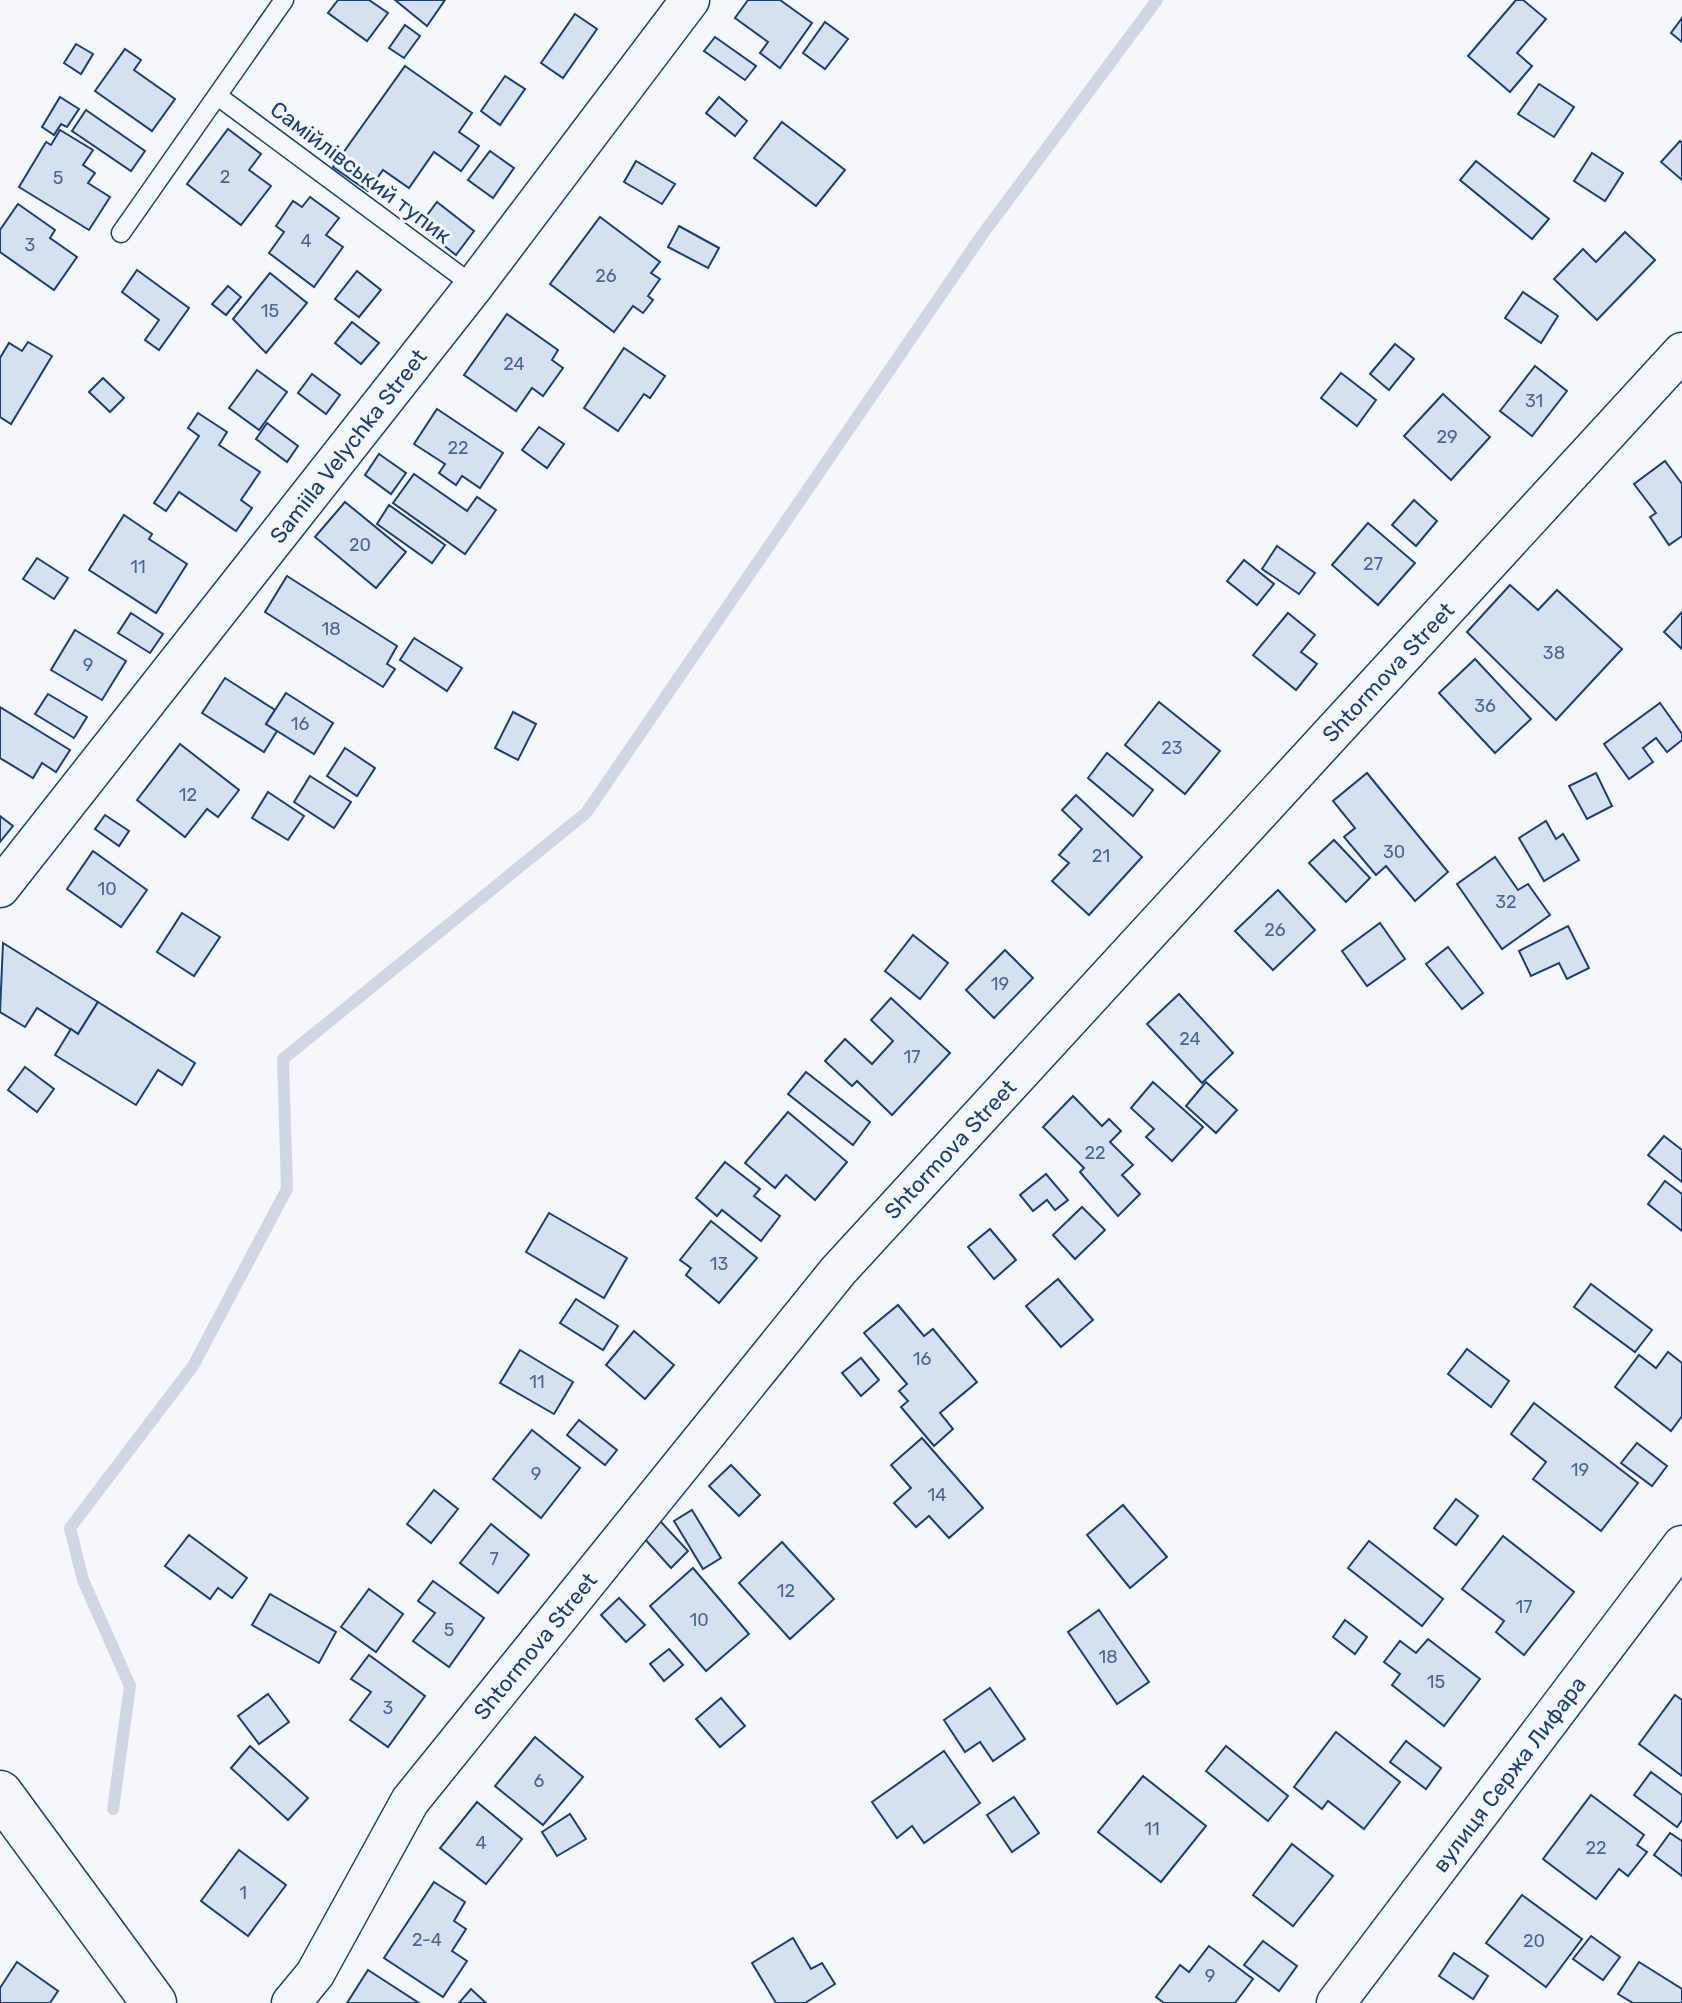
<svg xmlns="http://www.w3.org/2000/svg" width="1682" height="2003" font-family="Rubik,sans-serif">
  <rect width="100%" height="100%" fill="#f4f7fb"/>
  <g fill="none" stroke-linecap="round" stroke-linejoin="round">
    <!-- stream -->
    <path stroke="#cfd7e4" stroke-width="12" d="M113,1809L130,1686L83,1580L70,1528L193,1366L287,1189L283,1059L586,813L982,235L1157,0"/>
  </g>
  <!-- building -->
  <g fill="#d5e0f0" stroke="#1d3f73" stroke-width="2">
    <path d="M338,0H369L388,13L367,41L328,13Z"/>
    <path d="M395,0H445L427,26Z"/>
    <path d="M748,0H780L812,23L780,68L760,53L768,42L735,18Z"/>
    <path d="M1516,0H1523L1546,19L1517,53L1532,66L1510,92L1468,56Z"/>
    <path d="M575,14L597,29L563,78L541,63Z"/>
    <path d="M1682,18V42L1671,33Z"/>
    <path d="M825,22L848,39L825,69L803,53Z"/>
    <path d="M405,25L420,36L404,58L389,48Z"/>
    <path d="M715,37L756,66L745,80L704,51Z"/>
    <path d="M76,44L93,54L81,74L64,63Z"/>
    <path d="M125,49L141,60L134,70L175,99L152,131L95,91Z"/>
    <path d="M405,66L472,113L459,132L479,146L461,171L434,152L409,188L383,170L368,191L333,167Z"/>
    <path d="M505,76L525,89L500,125L481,111Z"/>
    <path d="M1539,84L1574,107L1554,137L1518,114Z"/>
    <path d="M60,97L79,109L67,127L61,124L54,135L42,127Z"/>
    <path d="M719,97L747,121L735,136L706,113Z"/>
    <path d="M86,110L145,151L131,171L72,131Z"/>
    <path d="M782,122L845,170L816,206L754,158Z"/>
    <path d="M228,129L261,154L249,170L271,186L241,225L187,184Z"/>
    <path d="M60,130L93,150L83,165L95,173L88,183L110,197L89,230L19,187L46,142L51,145Z"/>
    <path d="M1680,141L1682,143V180L1661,162Z"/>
    <path d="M490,151L514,168L493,198L468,180Z"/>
    <path d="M1592,153L1623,173L1605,201L1574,181Z"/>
    <path d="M636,161L675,184L662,204L624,182Z"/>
    <path d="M1476,161L1549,219L1532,239L1460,180Z"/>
    <path d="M310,197L339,218L326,235L343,247L314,287L269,253L284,232L276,226L293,201L302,207Z"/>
    <path d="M437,202L474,231L456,255L419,226Z"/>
    <path d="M18,204L55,230L50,238L77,257L54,290L0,252V230Z"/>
    <path d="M600,217L660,262L651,273L660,279L648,296L653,300L643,313L633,306L614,332L550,284Z"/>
    <path d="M679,226L719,248L708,268L668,247Z"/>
    <path d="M1625,232L1655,260L1597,320L1554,279L1583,249L1596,262Z"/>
    <path d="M137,270L189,308L159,350L145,340L159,320L122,292Z"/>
    <path d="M357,271L381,290L359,317L335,299Z"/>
    <path d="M270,273L307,303L266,353L233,319Z"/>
    <path d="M228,286L241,297L226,315L212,304Z"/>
    <path d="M1523,292L1558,316L1541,343L1505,318Z"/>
    <path d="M507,314L558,350L552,360L563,368L543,396L532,388L516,411L464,375Z"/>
    <path d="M352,322L379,343L361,364L335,343Z"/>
    <path d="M28,342L52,356L11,424L0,417V358L9,343L22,351Z"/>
    <path d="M1395,344L1414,359L1389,390L1370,374Z"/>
    <path d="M624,348L665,376L650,398L644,394L618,431L584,408Z"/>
    <path d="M1535,366L1567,391L1532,436L1500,411Z"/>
    <path d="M257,370L287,392L259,430L229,408Z"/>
    <path d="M1341,373L1376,400L1357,426L1321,398Z"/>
    <path d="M312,374L340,395L326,414L298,393Z"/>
    <path d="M103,378L124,398L110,412L89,392Z"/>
    <path d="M1443,394L1490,437L1451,480L1404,436Z"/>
    <path d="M437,409L503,453L480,488L462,476L456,485L439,473L445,464L414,444Z"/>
    <path d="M198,413L227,432L219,445L260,472L241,500L252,508L236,531L179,492L166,511L154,503L199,436L188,428Z"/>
    <path d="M267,423L298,446L287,462L256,439Z"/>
    <path d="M539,427L564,444L547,468L522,450Z"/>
    <path d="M379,454L406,473L391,494L365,475Z"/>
    <path d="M1665,461L1682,484V536L1669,545L1650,517L1656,513L1634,484Z"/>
    <path d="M414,474L467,511L477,497L496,510L465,554L393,503Z"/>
    <path d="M1414,500L1437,521L1416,546L1392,525Z"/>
    <path d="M345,502L406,552L376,588L315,537Z"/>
    <path d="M389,505L445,545L432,563L377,524Z"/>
    <path d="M124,515L152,534L149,539L187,564L156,613L89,570Z"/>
    <path d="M1368,523L1415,563L1378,605L1332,565Z"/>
    <path d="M1277,546L1315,573L1299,594L1262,569Z"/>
    <path d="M37,558L68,578L54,599L23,579Z"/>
    <path d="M1244,560L1274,584L1257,605L1227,581Z"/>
    <path d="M287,576L397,646L387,664L395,669L383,687L265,612Z"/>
    <path d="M1510,585L1538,610L1557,590L1622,649L1556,720L1467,632Z"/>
    <path d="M1682,612V649L1664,632Z"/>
    <path d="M131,613L163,634L150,653L118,633Z"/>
    <path d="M1288,613L1315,635L1301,652L1317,664L1296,690L1253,655Z"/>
    <path d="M75,630L126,661L102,700L51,670Z"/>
    <path d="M414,638L462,668L447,691L400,660Z"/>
    <path d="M1475,659L1531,719L1495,753L1439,693Z"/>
    <path d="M225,678L275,710L266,724L277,731L264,752L202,713Z"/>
    <path d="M286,693L333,723L314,754L266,724Z"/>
    <path d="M48,694L87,717L74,738L35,714Z"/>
    <path d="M1159,702L1220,751L1185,794L1125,745Z"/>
    <path d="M1660,703L1682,734V740L1667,752L1656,738L1643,748L1653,762L1629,779L1604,744Z"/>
    <path d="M0,707L70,750L56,772L42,763L33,778L0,758Z"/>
    <path d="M513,712L536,724L518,760L495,748Z"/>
    <path d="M180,744L239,790L218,817L207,809L185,837L137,800Z"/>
    <path d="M345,748L375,768L357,796L327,776Z"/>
    <path d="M1107,753L1153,790L1133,816L1088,778Z"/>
    <path d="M1367,773L1448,872L1415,901L1386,866L1376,875L1344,837L1355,828L1333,801Z"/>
    <path d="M1596,773L1612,806L1587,819L1569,786Z"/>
    <path d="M310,776L351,802L334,828L294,802Z"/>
    <path d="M268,792L304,816L288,840L252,818Z"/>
    <path d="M1076,795L1142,857L1089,915L1052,881L1069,863L1059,855L1082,829L1062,810Z"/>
    <path d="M105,815L129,831L119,846L95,829Z"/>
    <path d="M0,816L13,826L0,842Z"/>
    <path d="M1546,821L1556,839L1563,834L1579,860L1544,881L1519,838Z"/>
    <path d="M1334,840L1370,878L1346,902L1309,863Z"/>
    <path d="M93,851L147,890L121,927L67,889Z"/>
    <path d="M1495,857L1518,890L1528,884L1550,915L1502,949L1457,884Z"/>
    <path d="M1278,890L1315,930L1273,970L1235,931Z"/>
    <path d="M182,913L220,937L194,976L157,952Z"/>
    <path d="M1380,923L1405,959L1367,986L1342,951Z"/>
    <path d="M1568,926L1589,968L1567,979L1559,963L1531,976L1519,951Z"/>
    <path d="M913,935L948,963L920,999L885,971Z"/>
    <path d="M3,943L98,1002L78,1034L37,1008L25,1027L0,1012Z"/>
    <path d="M1448,947L1483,993L1462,1009L1426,964Z"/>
    <path d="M1005,950L1033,978L994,1018L966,990Z"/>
    <path d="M1179,994L1233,1053L1202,1083L1147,1024Z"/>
    <path d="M891,998L950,1053L892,1115L857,1081L852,1086L825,1061L845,1039L872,1064L893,1041L871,1020Z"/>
    <path d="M98,1002L195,1063L182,1085L158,1070L136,1105L55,1055L71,1029L78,1034Z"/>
    <path d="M25,1067L54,1089L37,1112L8,1090Z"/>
    <path d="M806,1072L870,1122L853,1145L788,1094Z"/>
    <path d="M1153,1082L1203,1127L1172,1161L1146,1137L1154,1129L1131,1108Z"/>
    <path d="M1206,1082L1237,1110L1216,1133L1186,1106Z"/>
    <path d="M1073,1096L1102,1126L1109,1119L1121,1131L1110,1142L1133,1165L1122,1175L1140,1194L1118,1216L1080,1172L1084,1168L1043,1127Z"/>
    <path d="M788,1112L847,1162L815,1200L786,1175L775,1188L745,1163Z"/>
    <path d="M1664,1136L1682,1150V1182L1648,1155Z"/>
    <path d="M725,1162L760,1189L754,1196L780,1216L761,1241L722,1210L717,1216L696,1198Z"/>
    <path d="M1046,1174L1068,1200L1055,1210L1047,1200L1033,1211L1020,1195Z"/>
    <path d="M1665,1181L1682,1194V1231L1648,1204Z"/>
    <path d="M1082,1207L1105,1230L1075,1259L1053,1235Z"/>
    <path d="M549,1213L627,1258L604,1298L526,1252Z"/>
    <path d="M711,1221L757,1258L719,1303L686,1275L691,1268L680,1260Z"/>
    <path d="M990,1229L1016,1260L994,1279L968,1247Z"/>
    <path d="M1058,1279L1093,1320L1061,1347L1026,1306Z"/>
    <path d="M1591,1284L1652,1330L1635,1352L1574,1307Z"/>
    <path d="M576,1299L618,1326L603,1350L560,1323Z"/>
    <path d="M898,1305L924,1336L933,1329L977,1382L940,1413L953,1429L934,1446L901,1407L908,1401L899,1391L907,1384L864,1333Z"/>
    <path d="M634,1331L674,1365L645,1399L606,1365Z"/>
    <path d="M1467,1349L1509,1381L1491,1407L1448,1374Z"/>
    <path d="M520,1350L573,1382L554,1414L500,1383Z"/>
    <path d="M1668,1352L1682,1363V1416L1671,1431L1615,1387L1639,1355L1656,1368Z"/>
    <path d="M861,1358L879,1380L861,1396L842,1373Z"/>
    <path d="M1534,1403L1638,1483L1601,1531L1533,1479L1546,1462L1511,1434Z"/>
    <path d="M579,1420L617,1450L605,1465L567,1435Z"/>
    <path d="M532,1430L580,1468L541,1518L493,1479Z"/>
    <path d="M922,1438L983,1508L949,1538L929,1516L916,1527L894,1503L911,1488L891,1465Z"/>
    <path d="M1637,1443L1667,1466L1652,1486L1621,1463Z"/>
    <path d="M731,1465L760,1495L739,1516L709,1486Z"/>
    <path d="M434,1490L458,1509L431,1543L407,1524Z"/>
    <path d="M1456,1499L1478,1516L1456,1545L1434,1528Z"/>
    <path d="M1123,1505L1167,1557L1130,1588L1087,1535Z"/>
    <path d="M692,1510L721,1558L703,1569L674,1521Z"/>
    <path d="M660,1521L688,1551L671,1568L643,1537Z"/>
    <path d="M491,1524L529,1555L498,1593L460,1563Z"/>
    <path d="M189,1535L247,1578L232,1598L218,1588L210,1599L165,1566Z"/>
    <path d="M1503,1536L1574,1592L1524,1655L1496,1632L1504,1621L1462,1589Z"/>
    <path d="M1369,1541L1443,1599L1422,1626L1348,1568Z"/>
    <path d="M782,1542L834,1599L790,1639L739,1583Z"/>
    <path d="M693,1568L749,1634L706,1671L650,1606Z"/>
    <path d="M433,1581L484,1618L449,1667L413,1641L435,1613L418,1601Z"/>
    <path d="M369,1589L403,1614L376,1652L341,1627Z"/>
    <path d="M270,1594L336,1632L319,1663L252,1625Z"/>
    <path d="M619,1598L645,1625L626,1642L601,1615Z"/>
    <path d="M1099,1610L1149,1682L1117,1704L1068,1632Z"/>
    <path d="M1345,1620L1367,1637L1355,1654L1333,1637Z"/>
    <path d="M1428,1639L1480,1679L1444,1726L1392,1685L1400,1674L1384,1662L1400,1641L1416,1653Z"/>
    <path d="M669,1649L683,1665L664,1681L650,1664Z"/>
    <path d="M369,1655L425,1696L388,1747L350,1720L371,1692L351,1679Z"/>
    <path d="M990,1688L1025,1739L993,1761L980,1742L965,1752L944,1720Z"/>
    <path d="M268,1694L289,1722L259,1744L238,1716Z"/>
    <path d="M1675,1695L1682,1700V1776L1639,1744Z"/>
    <path d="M721,1698L745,1726L720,1747L696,1719Z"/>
    <path d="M1336,1732L1400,1782L1364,1829L1328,1801L1322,1809L1294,1787Z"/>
    <path d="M535,1737L583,1777L543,1825L495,1786Z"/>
    <path d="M1406,1741L1441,1768L1426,1789L1390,1762Z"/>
    <path d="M250,1746L308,1798L288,1820L231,1768Z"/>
    <path d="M1226,1746L1288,1796L1268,1821L1206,1771Z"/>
    <path d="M944,1751L980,1803L924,1843L912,1826L897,1838L872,1802Z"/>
    <path d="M1651,1772L1682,1795V1820L1677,1827L1634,1795Z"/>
    <path d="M1143,1776L1206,1826L1161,1882L1098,1832Z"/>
    <path d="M1591,1795L1644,1835L1637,1845L1647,1852L1628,1876L1619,1869L1596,1899L1543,1859Z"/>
    <path d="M1014,1797L1039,1833L1012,1852L987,1815Z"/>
    <path d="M477,1802L522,1839L486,1884L440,1848Z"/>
    <path d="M570,1814L586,1839L557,1856L542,1832Z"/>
    <path d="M1670,1833L1682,1841V1876L1654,1855Z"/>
    <path d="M1292,1844L1333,1876L1293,1926L1253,1895Z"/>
    <path d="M239,1850L286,1885L248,1936L201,1901Z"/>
    <path d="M434,1882L465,1902L454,1921L466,1929L452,1951L467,1961L443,1997L384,1958Z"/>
    <path d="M1522,1895L1582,1939L1546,1987L1486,1943Z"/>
    <path d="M1591,1936L1620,1957L1603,1980L1573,1959Z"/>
    <path d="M793,1938L811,1969L822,1963L835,1984L805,2003H776L752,1963Z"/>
    <path d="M1263,1941L1297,1966L1279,1991L1244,1965Z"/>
    <path d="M1209,1946L1253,1979L1235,2003H1164L1156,1997L1180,1965L1189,1972Z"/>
    <path d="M1454,1953L1488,1976L1473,1999L1439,1976Z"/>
    <path d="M17,1962L58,1991L50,2003H0V1988Z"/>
    <path d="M1639,1962L1682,1989V2003H1633L1618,1994Z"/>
    <path d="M368,1970L419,2003H347Z"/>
    <path d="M471,1989L486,2003H459Z"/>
  </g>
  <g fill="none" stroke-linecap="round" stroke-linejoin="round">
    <defs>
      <g id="service">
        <path d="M219,97L474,286"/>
        <path d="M121,233L284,0"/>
      </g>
      <g id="minor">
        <path d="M0,888L474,286L690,0"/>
        <path d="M291,2003L315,1974L410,1801L838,1271L1682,352"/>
        <path d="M1336,2003L1682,1545"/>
      </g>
      <path id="tertiary" d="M0,1793L154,2003"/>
    </defs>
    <!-- service casing -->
    <use href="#service" stroke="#1d3f73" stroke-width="21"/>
    <!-- minor casing -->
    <use href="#minor" stroke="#1d3f73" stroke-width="41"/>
    <!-- tertiary casing -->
    <use href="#tertiary" stroke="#1d3f73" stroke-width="47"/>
    <!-- service -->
    <use href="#service" stroke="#f4f7fb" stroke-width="18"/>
    <!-- minor -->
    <use href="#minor" stroke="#f4f7fb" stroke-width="38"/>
    <!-- tertiary -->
    <use href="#tertiary" stroke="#f4f7fb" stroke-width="44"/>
  </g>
  <g text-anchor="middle" stroke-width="6" stroke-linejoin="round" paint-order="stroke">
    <!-- number labels -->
    <g font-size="18" fill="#4b6792">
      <text x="225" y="183">2</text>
      <text x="58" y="184">5</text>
      <text x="306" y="247">4</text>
      <text x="30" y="251">3</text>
      <text x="606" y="282">26</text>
      <text x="270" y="317">15</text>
      <text x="514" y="370">24</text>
      <text x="1534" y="407">31</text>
      <text x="1447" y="443">29</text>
      <text x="458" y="454">22</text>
      <text x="360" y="551">20</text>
      <text x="1373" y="570">27</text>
      <text x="138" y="573">11</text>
      <text x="331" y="635">18</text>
      <text x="1554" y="659">38</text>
      <text x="88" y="671">9</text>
      <text x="1485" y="712">36</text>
      <text x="300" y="730">16</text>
      <text x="1172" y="754">23</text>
      <text x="188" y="801">12</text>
      <text x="1394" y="858">30</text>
      <text x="1101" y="862">21</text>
      <text x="107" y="895">10</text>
      <text x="1506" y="908">32</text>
      <text x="1275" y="936">26</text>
      <text x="1000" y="990">19</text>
      <text x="1190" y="1045">24</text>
      <text x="912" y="1063">17</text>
      <text x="1095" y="1159">22</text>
      <text x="719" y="1270">13</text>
      <text x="922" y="1365">16</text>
      <text x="537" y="1388">11</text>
      <text x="1580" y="1476">19</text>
      <text x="536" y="1480">9</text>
      <text x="937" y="1501">14</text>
      <text x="494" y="1565">7</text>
      <text x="786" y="1597">12</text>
      <text x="1524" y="1613">17</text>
      <text x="699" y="1626">10</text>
      <text x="449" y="1636">5</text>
      <text x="1108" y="1663">18</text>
      <text x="1436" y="1688">15</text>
      <text x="388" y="1714">3</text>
      <text x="539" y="1787">6</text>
      <text x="1152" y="1835">11</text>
      <text x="481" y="1849">4</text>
      <text x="1596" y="1854">22</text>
      <text x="243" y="1899">1</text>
      <text x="427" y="1946">2-4</text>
      <text x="1534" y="1947">20</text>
      <text x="1210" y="1982">9</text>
    </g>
    <!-- street labels -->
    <g font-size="22" fill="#1d3f73" stroke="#f4f7fb">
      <text transform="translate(361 172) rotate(37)" y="8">Самійлівський тупик</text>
      <text transform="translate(348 446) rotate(-52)" y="8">Samiila Velychka Street</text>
      <text transform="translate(1388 672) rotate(-47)" y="8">Shtormova Street</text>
      <text transform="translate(950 1149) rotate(-47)" y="8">Shtormova Street</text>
      <text transform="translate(535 1646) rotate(-51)" y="8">Shtormova Street</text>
      <text transform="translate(1509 1774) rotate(-53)" y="8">вулиця Сержа Лифара</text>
    </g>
  </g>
</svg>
